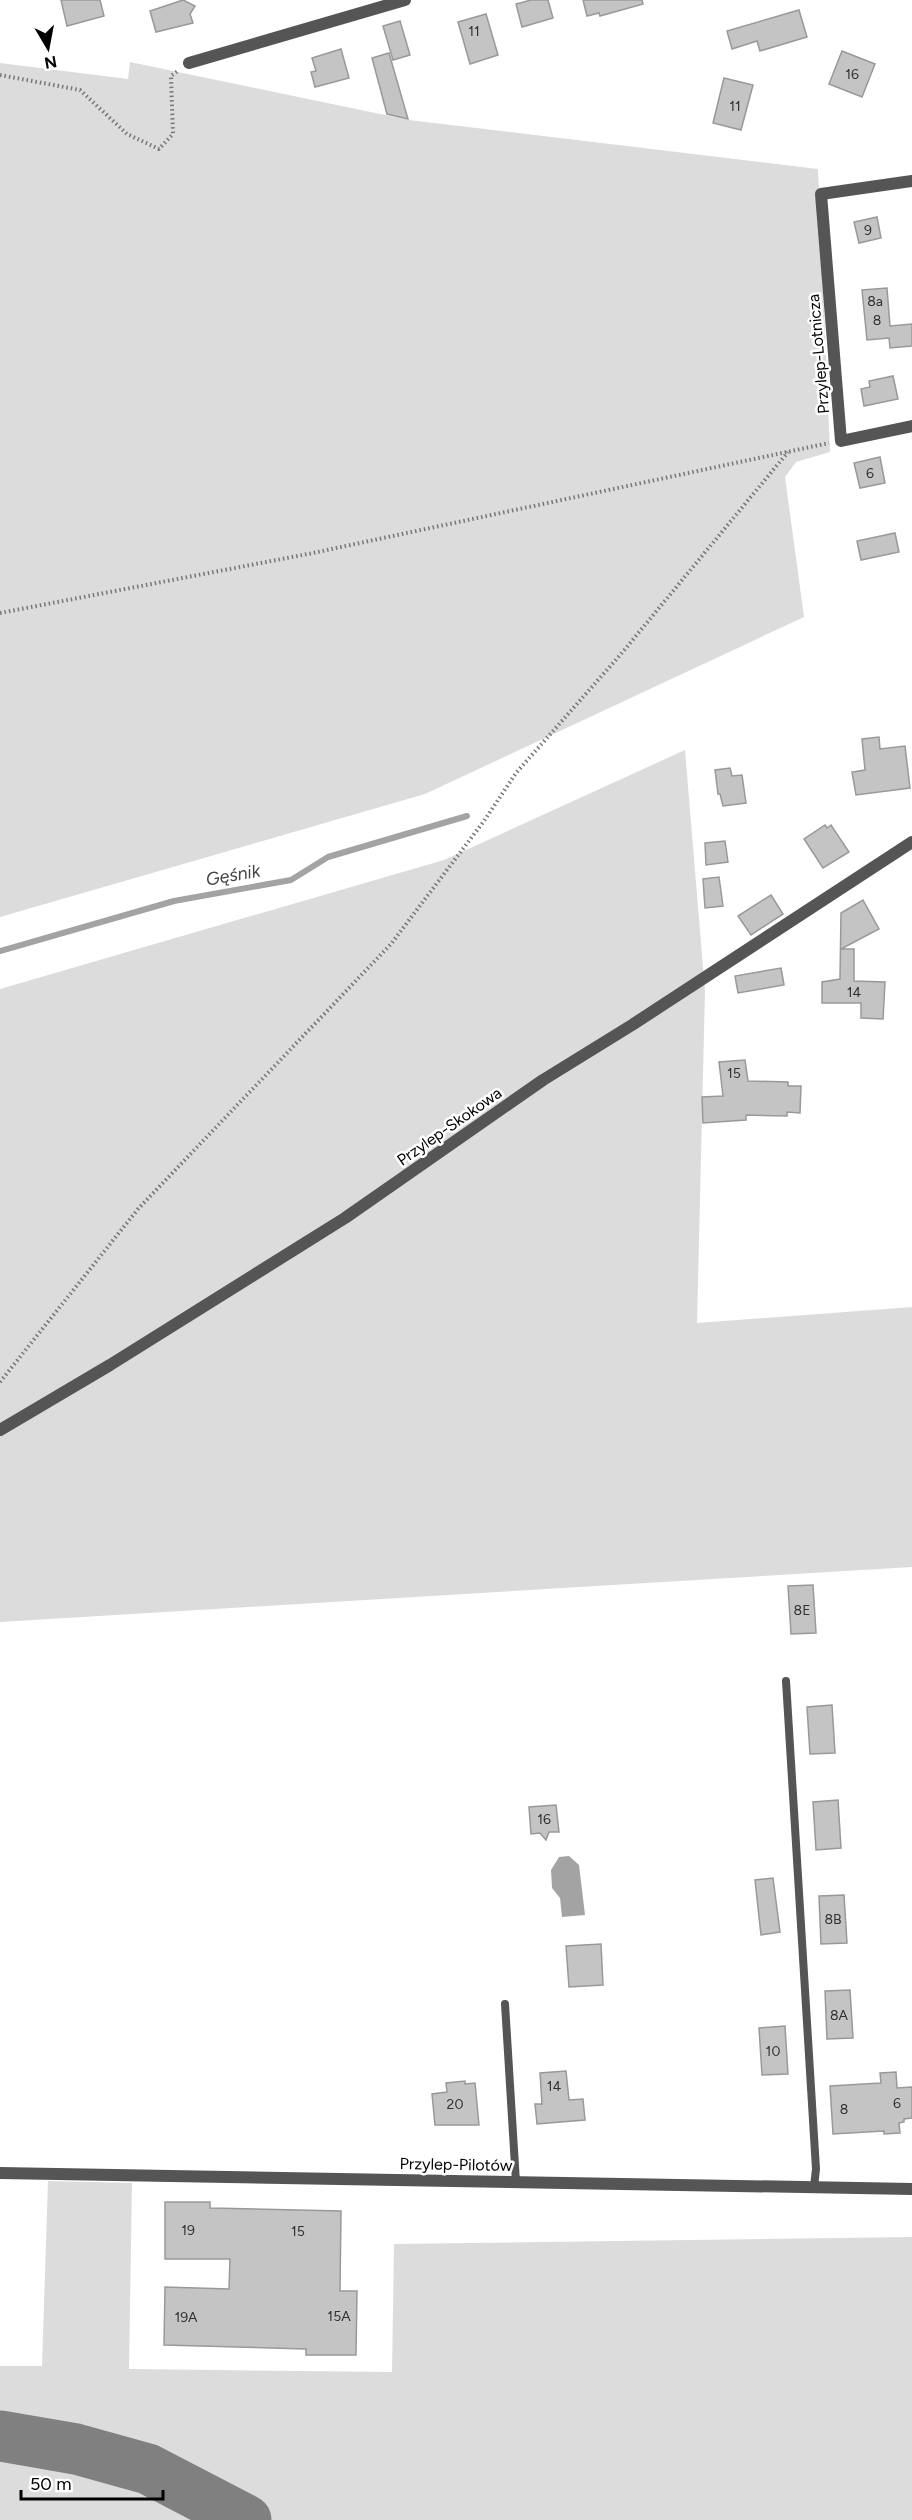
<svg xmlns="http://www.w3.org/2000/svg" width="912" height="2520" font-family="Figtree,sans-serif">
  <rect width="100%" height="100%" fill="#fff"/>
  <!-- green -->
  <g fill="#dcdcdc">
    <path d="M130,62L409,120L818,169L830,452L796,462L785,477L804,617L425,794L0,917V63L128,79Z"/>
    <path d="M685,750L705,991L697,1323L912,1307V1567L0,1622V989L444,860Z"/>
    <path d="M48,2181L132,2183L129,2369L392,2372L394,2244L912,2237V2520H0V2366H42Z"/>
  </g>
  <!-- water -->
  <path fill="#a3a3a3" d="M569,1856L579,1865L585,1915L562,1917L560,1898L552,1888L551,1870L559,1857Z"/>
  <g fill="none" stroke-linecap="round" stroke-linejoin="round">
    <!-- stream -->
    <path stroke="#a3a3a3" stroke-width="6" d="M0,951L174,901L291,880L328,857L467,816"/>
    <!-- taxiway -->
    <path stroke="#808080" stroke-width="51" d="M0,2436L76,2449L148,2469L246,2520"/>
  </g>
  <!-- building -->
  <g fill="#c4c4c4" stroke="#999" stroke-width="1.5">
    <path d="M61,0H100L104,16L67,26Z"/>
    <path d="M183,0L195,6L190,14L193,23L156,32L150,11Z"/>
    <path d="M531,0H548L553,18L522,27L516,4Z"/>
    <path d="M583,0H642L643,4L600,16L599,13L587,16Z"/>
    <path d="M799,10L807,37L760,51L757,41L732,49L727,31Z"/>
    <path d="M486,14L498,55L470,64L458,22Z"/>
    <path d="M400,21L410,55L393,60L383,26Z"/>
    <path d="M341,49L349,78L315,87L311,72L316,71L312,58Z"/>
    <path d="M842,51L875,64L862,97L829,84Z"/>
    <path d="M389,53L408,119L387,114L372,58Z"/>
    <path d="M724,78L753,85L741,130L713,123Z"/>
    <path d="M877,217L881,238L859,243L854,222Z"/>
    <path d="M887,288L890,326L912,324V346L890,348L889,338L867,340L862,290Z"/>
    <path d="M893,376L898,399L864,406L861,389L870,387L869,381Z"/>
    <path d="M880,457L885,483L860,488L854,463Z"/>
    <path d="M895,533L899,552L861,560L857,541Z"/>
    <path d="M879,737L880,749L905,746L910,788L856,795L852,772L865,770L862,739Z"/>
    <path d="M730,768L732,776L742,775L746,803L723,806L720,794H718L715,770Z"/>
    <path d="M825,825L827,828L831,825L849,852L823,868L804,839Z"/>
    <path d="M725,841L728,862L706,865L705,843Z"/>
    <path d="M719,877L723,906L705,908L703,879Z"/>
    <path d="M771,895L783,914L751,935L738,916Z"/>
    <path d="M863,900L879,929L841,949H854V981L885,982L883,1019L861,1018V1003H822V982L840,979L841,913Z"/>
    <path d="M781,968L784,985L738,993L735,976Z"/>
    <path d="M745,1060L748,1081L788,1082V1086H801L800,1113L787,1112V1116L746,1115V1120L703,1123L702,1097L723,1096L719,1062Z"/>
    <path d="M813,1585L816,1633L791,1634L788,1586Z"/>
    <path d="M832,1705L835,1753L810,1754L807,1707Z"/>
    <path d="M838,1800L841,1848L816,1850L813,1802Z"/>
    <path d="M556,1805L559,1832H549L546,1840L540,1833L531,1834L529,1807Z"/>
    <path d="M773,1878L780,1932L761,1935L755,1880Z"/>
    <path d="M844,1895L847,1943L821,1944L819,1896Z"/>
    <path d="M601,1944L603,1985L569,1987L566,1946Z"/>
    <path d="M850,1990L853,2038L827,2039L825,1991Z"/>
    <path d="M785,2026L788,2074L762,2075L759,2028Z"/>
    <path d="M566,2071L569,2100L583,2099L585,2120L537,2124L535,2104H542L540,2073Z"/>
    <path d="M896,2072L897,2088L912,2087V2118L904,2119V2122L899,2123L900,2133L884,2134V2131L833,2134L830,2086L881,2083L880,2073Z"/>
    <path d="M465,2081V2084L475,2083L479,2125H435L432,2094L447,2092L446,2083Z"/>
    <path d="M165,2202H210V2208L341,2211L340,2291H357L356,2355H306V2349L164,2345L165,2287L229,2289L230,2259H165Z"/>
  </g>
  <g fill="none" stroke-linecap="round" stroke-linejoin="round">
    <!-- path -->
    <g stroke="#777" stroke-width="4" stroke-dasharray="1.5 3" stroke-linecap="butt">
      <path d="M0,75L80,90L127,134L159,149L173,134L171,76L179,70"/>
      <path d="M0,613L313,553L829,443"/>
      <path d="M0,1382L138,1209L391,944L484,821L516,773L621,654L788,452"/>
    </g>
    <!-- lane -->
    <g stroke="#555" stroke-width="8">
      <path d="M786,1681L816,2169L814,2187"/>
      <path d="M505,2004L516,2182"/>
    </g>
    <!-- street -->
    <g stroke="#555" stroke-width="12">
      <path d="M189,63L405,0"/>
      <path d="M912,181L821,194L841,441L912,426"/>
      <path d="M0,1430L110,1365L345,1218L543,1080L632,1025L912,842"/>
      <path d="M0,2173L912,2189"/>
    </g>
  </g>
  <g text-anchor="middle" stroke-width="5" stroke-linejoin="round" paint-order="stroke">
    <!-- number labels -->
    <g font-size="14" fill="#313131">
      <text x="474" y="36">11</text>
      <text x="852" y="79">16</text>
      <text x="735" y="111">11</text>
      <text x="868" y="235">9</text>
      <text x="875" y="306">8a</text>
      <text x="877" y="325">8</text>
      <text x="870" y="478">6</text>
      <text x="854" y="997">14</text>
      <text x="734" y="1078">15</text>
      <text x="802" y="1615">8E</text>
      <text x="544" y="1824">16</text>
      <text x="833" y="1924">8B</text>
      <text x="839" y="2020">8A</text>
      <text x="773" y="2056">10</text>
      <text x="554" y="2091">14</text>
      <text x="897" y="2108">6</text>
      <text x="455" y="2109">20</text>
      <text x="844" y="2114">8</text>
      <text x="188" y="2235">19</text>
      <text x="298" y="2236">15</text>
      <text x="339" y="2321">15A</text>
      <text x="186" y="2322">19A</text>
    </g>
    <!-- street labels -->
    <g font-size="16" fill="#000" stroke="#fff">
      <text transform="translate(818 354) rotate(-95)" y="6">Przylep-Lotnicza</text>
      <text transform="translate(449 1126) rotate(-35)" y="6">Przylep-Skokowa</text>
      <text transform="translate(456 2164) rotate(1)" y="6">Przylep-Pilotów</text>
    </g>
    <!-- water labels -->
    <g font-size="18" font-style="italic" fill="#444" stroke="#fff">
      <text transform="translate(233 875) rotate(-10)" y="6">Gęśnik</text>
    </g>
  </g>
  <!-- north arrow -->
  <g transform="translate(48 48) rotate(170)" stroke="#ffffff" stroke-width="4.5" paint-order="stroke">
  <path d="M0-4.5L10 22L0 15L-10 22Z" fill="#000000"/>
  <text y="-9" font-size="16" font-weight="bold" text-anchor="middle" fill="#000000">N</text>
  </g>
  <!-- scale -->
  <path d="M21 2490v9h142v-9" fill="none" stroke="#000000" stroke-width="3"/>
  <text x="30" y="2490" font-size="18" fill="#000000" stroke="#ffffff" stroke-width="4.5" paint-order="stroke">50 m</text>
</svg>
